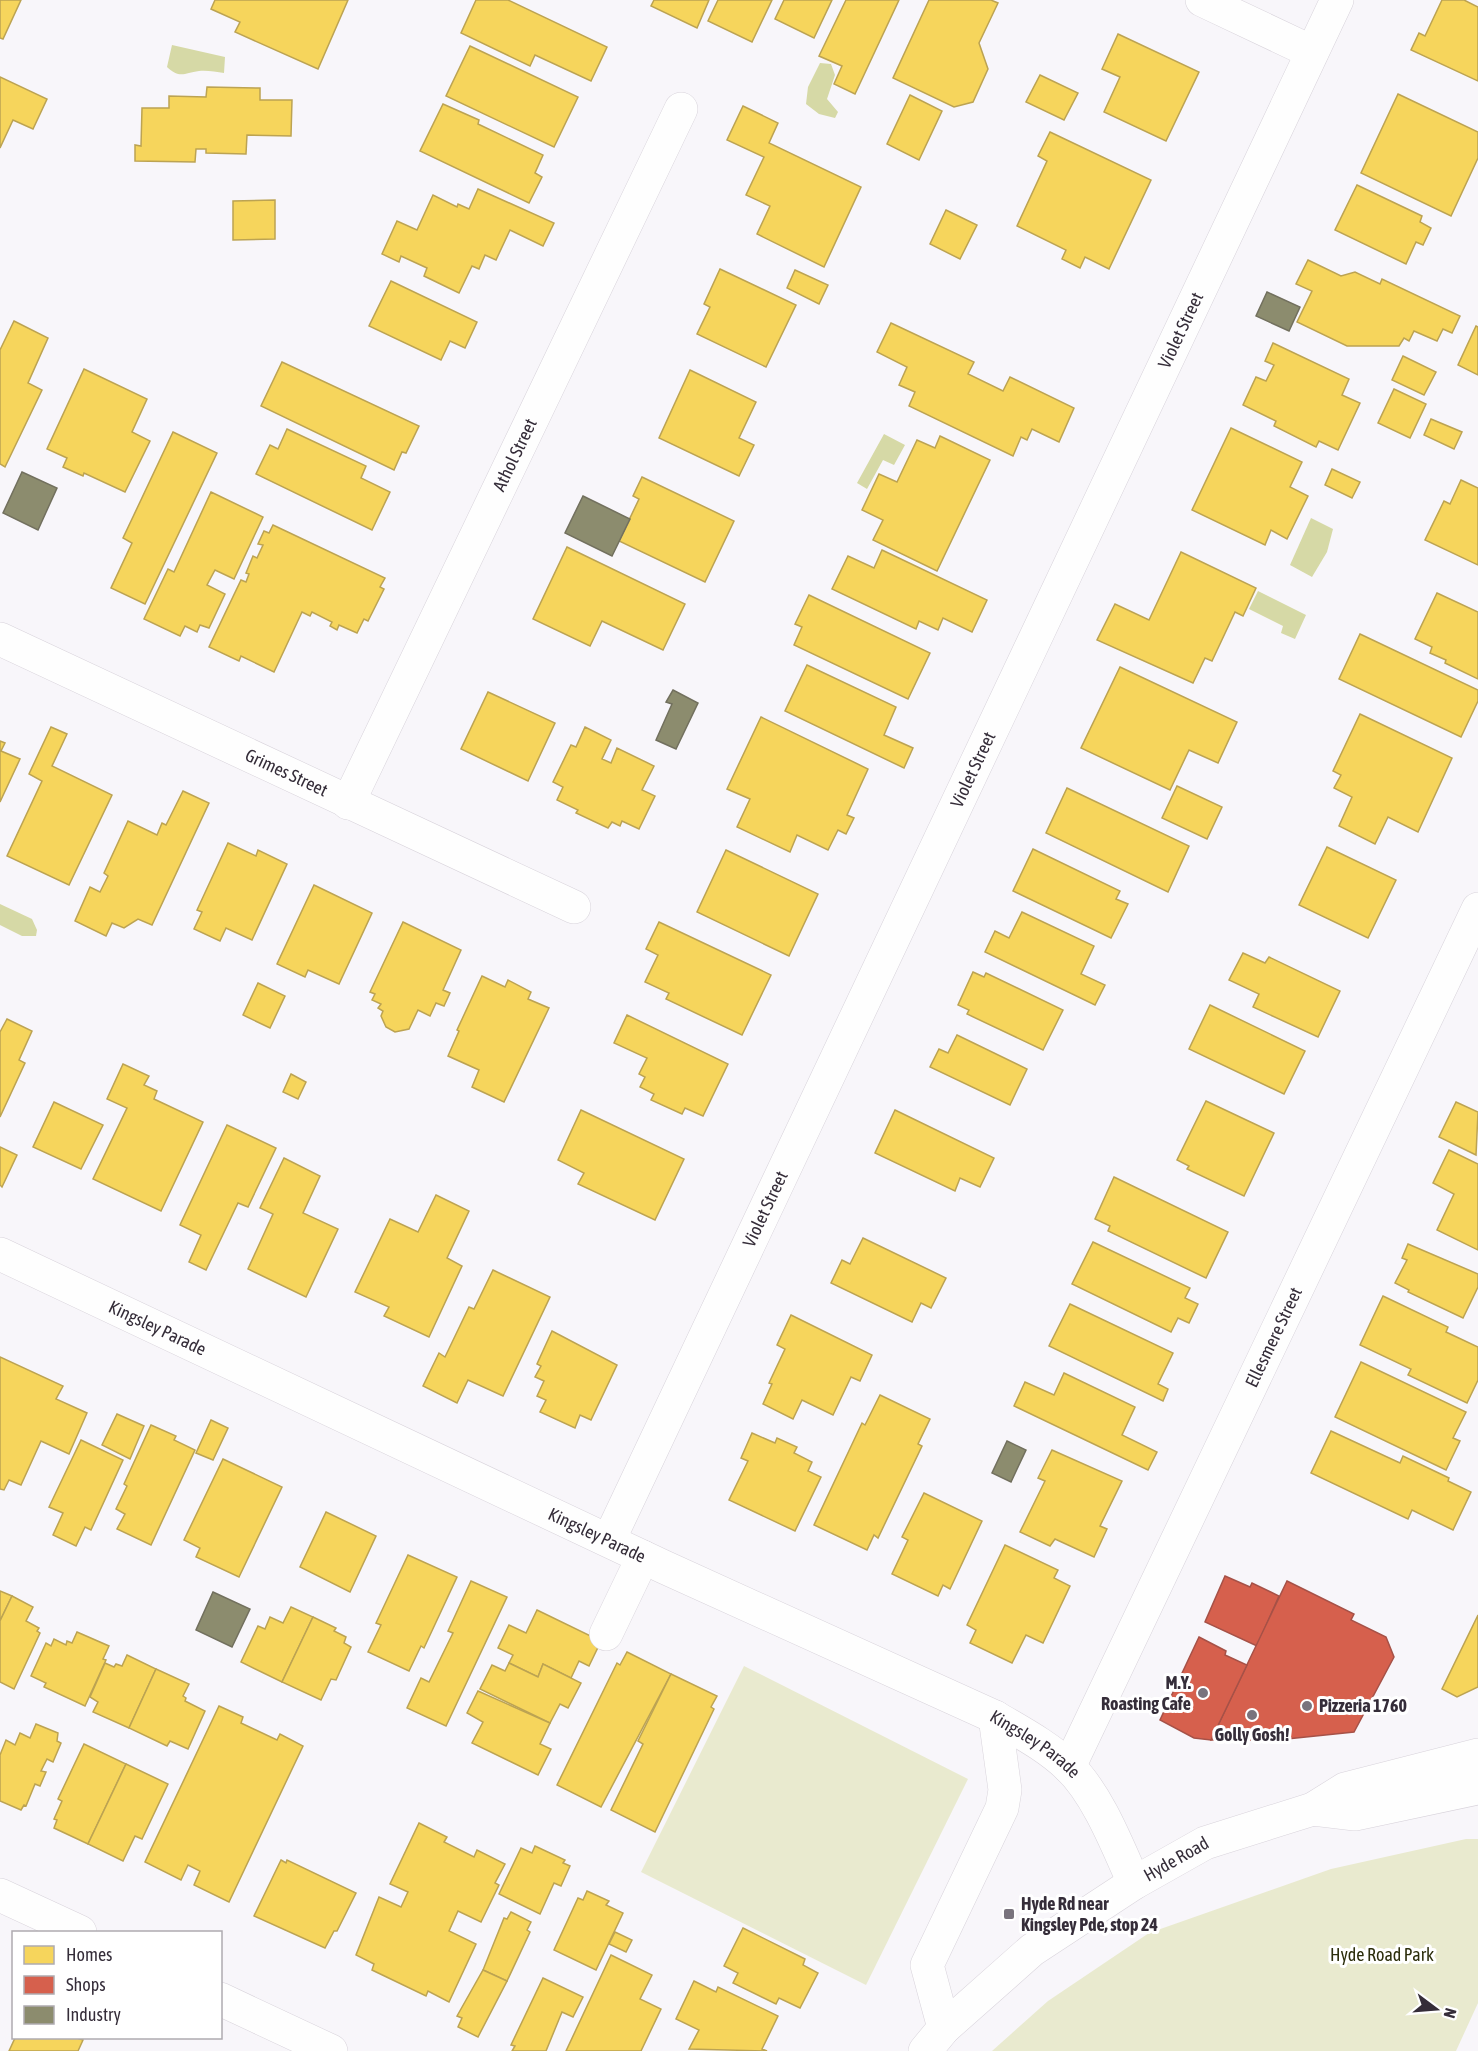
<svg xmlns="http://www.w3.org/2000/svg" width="1478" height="2051" font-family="'Asap Condensed',sans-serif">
  <rect width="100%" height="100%" fill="#f8f6fa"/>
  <!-- green -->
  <g fill="#e9eacf">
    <path d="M744,1666L968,1779L866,1985L641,1872Z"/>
    <path d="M1466,1839H1478V2003L1456,2051H992L1048,2001L1149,1933L1331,1869Z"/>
  </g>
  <!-- water -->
  <g fill="#d6d9a6">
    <path d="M172,45L225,57L224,73C216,72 207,70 199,71C184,73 180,79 167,67Z"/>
    <path d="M820,63L831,64L835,75L827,99L838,112L835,118L819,114L806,104L808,87Z"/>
    <path d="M884,434L905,445L894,465L883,460L867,489L857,483Z"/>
    <path d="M1311,518L1333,529L1327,552L1312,577L1290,565Z"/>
    <path d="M1258,591L1306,615L1295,639L1281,633L1283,626L1249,609Z"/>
    <path d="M0,904L32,919L37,930L36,936H22L0,925Z"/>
  </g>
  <!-- homes -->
  <g fill="#f6d55c" stroke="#bca352" stroke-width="1.5">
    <path d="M0,0H21L3,39L0,38Z"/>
    <path d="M215,0H348L318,69L235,32L240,22L211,9Z"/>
    <path d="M476,0H508L607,47L591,81L535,55L530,66L461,33Z"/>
    <path d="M654,0H709L697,28L651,6Z"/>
    <path d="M718,0H772L752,42L708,21Z"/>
    <path d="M784,0H832L814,38L775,19Z"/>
    <path d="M846,0H899L855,94L834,84L842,66L819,56Z"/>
    <path d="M929,0H991L998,3L979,43L988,69L973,102L954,107L893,78Z"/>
    <path d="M1442,0H1464L1478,7V81L1411,50L1419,33L1425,36Z"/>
    <path d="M1118,34L1199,72L1166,141L1104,112L1120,77L1102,69Z"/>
    <path d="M470,46L578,97L554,147L446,96Z"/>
    <path d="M1040,75L1078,93L1064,120L1026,102Z"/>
    <path d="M0,77L47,99L33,129L13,120L0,148Z"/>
    <path d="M207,87L260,88V100H292L291,136L247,135L246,154L206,153V149H196L195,162L135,161V145L141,146L142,108H169V96L206,97Z"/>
    <path d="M1398,94L1478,132V158L1451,216L1361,173Z"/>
    <path d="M910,95L942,111L919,160L887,144Z"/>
    <path d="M443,104L479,120L478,124L543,155L535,173L542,177L529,203L420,151Z"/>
    <path d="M743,106L778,123L769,143L861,187L824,267L757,234L770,206L746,195L764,157L727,140Z"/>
    <path d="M1050,132L1151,180L1109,269L1085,257L1080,268L1062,259L1066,250L1017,226L1047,161L1038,156Z"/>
    <path d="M1357,185L1422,216L1420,222L1431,228L1423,245L1416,242L1406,264L1335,230Z"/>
    <path d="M478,189L554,223L543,246L510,230L496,260L485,255L479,269L472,266L459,293L424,276L427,268L401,256L399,262L382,254L397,221L417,230L433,195L457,207L458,204L469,209Z"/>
    <path d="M275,200V239L233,240V201Z"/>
    <path d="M946,210L977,225L960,259L930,244Z"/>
    <path d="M1308,260L1341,276L1355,272L1380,284L1382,279L1460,316L1452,333L1443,329L1437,341L1414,331L1409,341L1404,338L1399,346H1347L1297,322L1312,291L1296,284Z"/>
    <path d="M720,269L796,305L766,367L697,334L710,307L704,304Z"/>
    <path d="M795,270L828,285L819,304L787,288Z"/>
    <path d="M391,281L477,322L465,348L450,341L441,360L369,326Z"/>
    <path d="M14,321L48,338L28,383L42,390L5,467L0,464V350Z"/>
    <path d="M891,323L974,362L968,374L1003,391L1010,377L1074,408L1059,442L1032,429L1027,440L1021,437L1013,456L909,406L915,392L899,385L907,367L877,352Z"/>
    <path d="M1476,326L1478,327V375L1458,365Z"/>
    <path d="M1273,343L1349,379L1342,395L1360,403L1338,450L1319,441L1316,447L1274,426L1276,421L1243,405L1256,377L1266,381L1274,365L1265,361Z"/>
    <path d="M1403,356L1436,372L1424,395L1392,380Z"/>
    <path d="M282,362L419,426L406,453L402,452L394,470L261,406Z"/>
    <path d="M84,369L147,399L132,432L150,441L125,492L84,473L83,476L63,467L67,458L47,449Z"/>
    <path d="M690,370L756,402L739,438L754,445L739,476L659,438Z"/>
    <path d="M1394,389L1426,404L1410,438L1378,423Z"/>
    <path d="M1431,419L1462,432L1454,449L1424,435Z"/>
    <path d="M1231,428L1302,462L1290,487L1308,496L1287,539L1271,530L1265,545L1192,510Z"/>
    <path d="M287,429L366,466L361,478L390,492L372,530L256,474L270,445L278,449Z"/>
    <path d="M173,432L217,453L145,604L111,588L132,543L123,538Z"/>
    <path d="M940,436L990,460L937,571L873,540L883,520L862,510L879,474L897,482L917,440L935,448Z"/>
    <path d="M1332,469L1360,482L1352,498L1325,485Z"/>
    <path d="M642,477L734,521L705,582L619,541L639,499L633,496Z"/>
    <path d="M1461,480L1478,488V565L1425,540L1444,501L1450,504Z"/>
    <path d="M211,492L263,517L234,579L215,570L207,585L225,594L209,628L200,625L197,632L185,626L180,636L144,619L168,569L174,572Z"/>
    <path d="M273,525L385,578L380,587L384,589L368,621L364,619L357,633L339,625L337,630L330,626L332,622L312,612L310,616L302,612L274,672L241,656L239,661L209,647L241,580L246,582L249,574L246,573L253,556L257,558L263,545L258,544L264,531L269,533Z"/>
    <path d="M567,547L685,604L663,650L602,621L590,646L533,619Z"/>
    <path d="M882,550L987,600L972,632L943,618L938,630L919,621L916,629L832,589L848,556L874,568Z"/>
    <path d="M1181,552L1256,588L1243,616L1235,612L1212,661L1205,658L1193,683L1097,640L1115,604L1149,620Z"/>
    <path d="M1437,593L1478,612V679L1445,663L1446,660L1430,653L1432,647L1415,639Z"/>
    <path d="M809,595L930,653L908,699L794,645L802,627L795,624Z"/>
    <path d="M1360,634L1478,690V701L1461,737L1339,679Z"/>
    <path d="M807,665L896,707L884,735L913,748L904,768L785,711Z"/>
    <path d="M1120,667L1237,722L1218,763L1189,750L1170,790L1081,748Z"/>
    <path d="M488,692L555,723L528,781L461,749Z"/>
    <path d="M1360,714L1452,758L1418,832L1388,817L1375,844L1339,826L1352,797L1334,788L1341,775L1333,771Z"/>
    <path d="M761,717L868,769L847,815L854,818L846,834L838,830L828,850L797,835L790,852L737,827L750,799L727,789Z"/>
    <path d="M51,727L67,734L52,766L112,795L69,885L7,856L42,781L29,774Z"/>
    <path d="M585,727L611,740L602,759L611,763L617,748L654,766L642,790L655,796L639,829L622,821L620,826L612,822L608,828L576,813L578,810L557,800L563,787L553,782L571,745L576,747Z"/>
    <path d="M0,741L5,743L1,751L20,759L0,802Z"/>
    <path d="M1177,786L1222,807L1207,839L1162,818Z"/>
    <path d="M1067,788L1189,846L1168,892L1046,833Z"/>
    <path d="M183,791L209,803L152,925L138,919L124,928L112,923L106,936L75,921L90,887L100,892L108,876L104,873L128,821L157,835L162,823L166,825Z"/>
    <path d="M228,843L256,856L258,850L287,864L252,940L226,928L220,941L194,929L202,912L197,910Z"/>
    <path d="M1327,847L1396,880L1368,938L1299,905Z"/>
    <path d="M1033,849L1120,891L1116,899L1128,904L1111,938L1013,891Z"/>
    <path d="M726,850L818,894L789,956L697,912Z"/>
    <path d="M314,885L372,913L339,984L308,970L305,977L277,964Z"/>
    <path d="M1022,912L1094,946L1081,974L1105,985L1095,1005L985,952L995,931L1009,938Z"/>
    <path d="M403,922L461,950L443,990L450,993L444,1006L436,1003L430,1016L418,1010L409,1029L395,1032L386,1027L381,1016L383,1011L378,1008L381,1004L372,1000L375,994L370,992Z"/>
    <path d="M659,922L771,975L742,1035L666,999L669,993L645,982L658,955L646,949Z"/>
    <path d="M1243,953L1265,963L1269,957L1340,991L1318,1037L1253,1007L1259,994L1229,980Z"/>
    <path d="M973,972L984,977L986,973L1063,1010L1043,1050L967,1014L969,1010L958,1005Z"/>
    <path d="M482,976L505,987L508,980L531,992L528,999L549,1008L504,1102L472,1087L479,1070L448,1056L459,1031L457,1030Z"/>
    <path d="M258,983L285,996L270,1028L243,1015Z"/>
    <path d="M1210,1005L1305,1051L1284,1094L1189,1049Z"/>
    <path d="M627,1015L728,1064L703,1116L685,1108L682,1114L651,1100L654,1094L640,1087L645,1077L639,1074L647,1058L614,1043Z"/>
    <path d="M7,1019L32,1031L19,1060L25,1063L0,1117V1032Z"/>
    <path d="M957,1035L1027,1069L1010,1105L930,1067L939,1049L948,1053Z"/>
    <path d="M123,1064L149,1076L144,1085L157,1091L154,1099L203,1122L161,1211L93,1179L127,1108L107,1099Z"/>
    <path d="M291,1074L306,1082L298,1099L283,1092Z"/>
    <path d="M1206,1101L1274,1133L1244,1196L1187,1169L1189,1166L1177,1160Z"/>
    <path d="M54,1102L103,1125L81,1169L33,1147Z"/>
    <path d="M1456,1102L1478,1112L1476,1155L1439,1137Z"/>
    <path d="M581,1110L684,1159L655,1220L578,1184L584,1173L558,1160Z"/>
    <path d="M895,1110L994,1158L980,1187L960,1178L955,1191L875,1153Z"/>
    <path d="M227,1125L276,1148L248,1207L238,1203L206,1270L189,1262L201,1235L180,1225Z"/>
    <path d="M0,1147L17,1155L2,1187L0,1185Z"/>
    <path d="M1449,1150L1478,1164V1250L1437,1230L1454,1194L1433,1183Z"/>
    <path d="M284,1158L320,1176L303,1213L338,1229L306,1297L248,1269L273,1214L260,1208Z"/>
    <path d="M1114,1177L1228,1232L1206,1278L1108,1231L1110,1226L1095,1219Z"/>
    <path d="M436,1195L469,1211L447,1258L462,1266L429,1337L384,1316L389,1307L355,1292L390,1219L418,1232Z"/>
    <path d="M863,1238L946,1278L931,1308L921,1303L912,1322L831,1283L842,1260L850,1264Z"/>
    <path d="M1093,1242L1190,1288L1185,1298L1198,1304L1189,1323L1178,1318L1171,1332L1072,1284Z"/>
    <path d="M1408,1244L1478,1274V1287L1463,1318L1408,1292L1409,1290L1395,1283L1407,1260L1402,1258Z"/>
    <path d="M493,1270L550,1297L503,1396L468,1380L457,1403L423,1386L439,1353L445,1357L469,1307L474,1309Z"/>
    <path d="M1383,1296L1448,1327L1446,1332L1478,1347V1380L1467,1403L1408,1375L1411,1369L1360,1345Z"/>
    <path d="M1070,1304L1173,1353L1158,1384L1168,1389L1163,1401L1049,1346Z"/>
    <path d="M791,1315L872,1355L860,1381L851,1377L833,1415L802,1400L793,1419L763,1404L772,1384L769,1383L785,1349L777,1345Z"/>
    <path d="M552,1331L617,1365L591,1420L580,1415L575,1428L540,1412L546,1400L537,1396L544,1381L535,1377L541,1366L537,1364Z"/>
    <path d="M0,1357L63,1386L56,1399L87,1413L69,1454L41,1441L21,1485L9,1480L4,1490L0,1489Z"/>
    <path d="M1361,1362L1466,1412L1453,1438L1460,1441L1446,1470L1335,1417Z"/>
    <path d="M1064,1373L1135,1407L1122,1435L1157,1452L1148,1470L1014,1406L1025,1382L1054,1395Z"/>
    <path d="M880,1395L930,1419L918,1444L922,1446L878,1538L874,1535L867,1550L814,1525L862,1423L865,1425Z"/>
    <path d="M117,1414L144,1426L130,1459L102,1445Z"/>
    <path d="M211,1420L228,1428L213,1460L196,1453Z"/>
    <path d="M151,1425L176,1436L174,1440L195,1450L151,1545L117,1529L125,1514L116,1509L127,1486L124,1484Z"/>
    <path d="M1331,1431L1400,1463L1403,1456L1449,1478L1448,1481L1471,1492L1453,1530L1412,1510L1408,1519L1311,1473Z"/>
    <path d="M752,1433L775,1443L777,1438L797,1447L794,1453L812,1462L808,1471L821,1477L795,1531L729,1500L748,1461L741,1458Z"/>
    <path d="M81,1440L123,1460L91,1530L85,1527L76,1546L53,1535L63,1513L49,1507Z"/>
    <path d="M1052,1450L1122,1481L1100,1526L1107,1529L1094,1557L1055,1539L1050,1546L1020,1532L1045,1481L1038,1478Z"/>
    <path d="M223,1459L282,1487L239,1577L196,1557L200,1548L184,1540Z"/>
    <path d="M924,1493L982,1521L950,1589L943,1585L938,1596L892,1574L908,1540L902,1537Z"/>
    <path d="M326,1512L376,1536L350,1592L300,1567Z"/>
    <path d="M1005,1545L1058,1570L1054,1578L1070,1586L1043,1643L1026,1635L1012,1663L970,1643L976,1630L967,1625Z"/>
    <path d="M408,1555L457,1577L424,1648L421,1646L409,1671L368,1652L381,1625L376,1623Z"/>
    <path d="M471,1581L507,1597L446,1726L407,1708L421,1678L429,1682L453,1633L448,1631Z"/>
    <path d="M0,1591L12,1596L0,1621Z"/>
    <path d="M12,1596L33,1607L26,1621L39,1628L37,1631L40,1633L14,1689L0,1682V1621Z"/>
    <path d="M291,1607L313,1617L282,1682L241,1662L258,1626L265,1629L270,1617L283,1623Z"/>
    <path d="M537,1610L601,1641L589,1666L579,1661L571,1678L543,1664L538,1677L509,1663L513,1655L498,1648L509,1625L526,1633Z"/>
    <path d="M1478,1615V1687L1457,1697L1442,1689Z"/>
    <path d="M313,1617L336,1628L334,1631L346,1637L344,1643L351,1647L336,1680L331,1679L321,1700L282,1682Z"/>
    <path d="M77,1632L109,1646L103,1659L106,1660L85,1706L44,1687L46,1683L31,1676L46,1643L51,1646L54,1639L66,1645L67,1641L72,1643Z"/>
    <path d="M627,1652L671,1674L601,1807L557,1785L617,1663L620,1665Z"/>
    <path d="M127,1655L156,1669L129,1728L93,1712L98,1702L90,1697L105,1663L114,1667L116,1664L122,1666Z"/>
    <path d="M509,1663L538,1677L543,1664L581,1683L568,1708L560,1704L550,1723L480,1689L492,1665L505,1671Z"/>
    <path d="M156,1669L189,1684L183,1696L186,1698L185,1701L205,1711L188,1749L170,1741L167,1746L129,1728Z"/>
    <path d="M671,1674L717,1696L711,1707L714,1709L655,1832L611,1810L643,1744L638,1741Z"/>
    <path d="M478,1691L550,1723L540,1744L551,1749L538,1775L472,1743L483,1722L467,1713Z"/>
    <path d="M219,1706L243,1717L241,1723L277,1740L280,1734L303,1746L229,1902L194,1885L200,1871L188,1865L181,1880L145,1862Z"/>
    <path d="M36,1724L58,1733L57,1741L61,1743L53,1762L47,1759L41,1771L46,1772L40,1786L35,1784L26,1806L24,1805L21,1810L0,1801V1755L6,1740L15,1745L20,1733L30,1738Z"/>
    <path d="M84,1744L126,1764L88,1844L54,1828L57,1820L54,1819L62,1801L58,1799Z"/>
    <path d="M126,1764L168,1784L142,1839L135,1836L123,1861L88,1844Z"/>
    <path d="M419,1823L447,1837L444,1842L474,1857L477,1850L505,1864L495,1883L499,1885L481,1922L458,1911L449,1931L476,1944L449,2002L428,1991L426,1996L372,1970L374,1964L356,1955L379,1897L401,1907L408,1892L390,1884Z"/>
    <path d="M535,1846L565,1860L563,1863L570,1866L561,1886L554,1883L540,1914L499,1894L521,1848L532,1853Z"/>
    <path d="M281,1860L286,1863L287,1860L356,1893L337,1931H334L325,1948L254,1916Z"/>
    <path d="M587,1891L609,1901L606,1905L623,1913L596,1970L554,1950L578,1898L583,1900Z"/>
    <path d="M511,1912L531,1922L527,1930L530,1932L507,1981L483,1970L504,1918L507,1919Z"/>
    <path d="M743,1928L805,1959L803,1965L818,1973L800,2008L779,1998L776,2004L733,1983L738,1973L724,1966Z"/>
    <path d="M615,1932L632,1940L626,1952L609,1944Z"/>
    <path d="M611,1955L652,1975L640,1999L661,2009L641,2051H566Z"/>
    <path d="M483,1970L507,1981L478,2037L458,2027L462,2018L457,2016Z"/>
    <path d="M543,1978L583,1997L573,2017L562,2012L546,2051H512L515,2046L511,2045Z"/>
    <path d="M694,1981L716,1992L718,1987L778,2016L762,2049L767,2051L689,2049L699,2030L676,2019Z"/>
    <path d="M15,2038H77L83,2040L78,2051H9Z"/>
  </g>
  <!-- shops -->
  <g fill="#d6604d" stroke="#a65147" stroke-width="1.5">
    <path d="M1225,1576L1250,1587L1252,1583L1279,1596L1257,1646L1205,1622Z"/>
    <path d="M1287,1581L1354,1614L1351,1620L1386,1637L1394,1657L1354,1732L1277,1740H1211Z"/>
    <path d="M1199,1637L1226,1651L1225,1655L1247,1665L1211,1740L1194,1738L1160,1720Z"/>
  </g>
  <!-- industry -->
  <g fill="#8c8c6e" stroke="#72705e" stroke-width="1.5">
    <path d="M1267,292L1300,307L1289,331L1256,316Z"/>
    <path d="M22,472L57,488L38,530L3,513Z"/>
    <path d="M583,496L630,519L612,556L565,533Z"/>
    <path d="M673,690L698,703L676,749L656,740L672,704L666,702Z"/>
    <path d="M1007,1441L1026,1450L1011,1482L992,1473Z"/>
    <path d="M213,1592L250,1609L232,1647L196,1630Z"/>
  </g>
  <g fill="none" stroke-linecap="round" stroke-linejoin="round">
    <defs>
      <g id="minor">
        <path d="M1202,0L1312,52"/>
        <path id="s1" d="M0,639L574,907"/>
        <path id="s2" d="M348,803L681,109"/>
        <path id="s3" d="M0,1254L664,1567L995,1717C1020,1732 1047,1746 1068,1766C1097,1793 1118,1847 1134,1883"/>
        <path id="s4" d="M609,1540L1337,0"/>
        <path d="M606,1634L643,1557"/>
        <path id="s5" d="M1069,1767L1478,909"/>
        <path d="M1313,1809L1355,1814L1478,1788"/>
        <path d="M0,1895L80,1932"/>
        <path d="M220,1999L331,2051"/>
        <path d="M944,2028L927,1965L1002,1808L1005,1790L995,1717"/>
        <path id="s6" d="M925,2051L944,2028L1032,1950L1134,1883L1205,1843L1313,1809L1345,1789L1478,1755"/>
      </g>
    </defs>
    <!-- minor casing -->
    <use href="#minor" stroke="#d8d3db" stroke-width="34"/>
    <!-- minor -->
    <use href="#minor" stroke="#fefefe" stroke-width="33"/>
  </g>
  <!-- markers -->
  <g fill="#79737d" stroke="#fff" stroke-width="2">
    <circle cx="1203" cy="1693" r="6"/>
    <circle cx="1307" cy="1706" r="6"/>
    <circle cx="1252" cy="1715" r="6"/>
    <rect x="1003" y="1908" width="12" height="12" rx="3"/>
  </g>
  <g text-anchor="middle" stroke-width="6" stroke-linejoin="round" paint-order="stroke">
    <!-- street labels -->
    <g font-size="18" fill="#352d39" stroke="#fff">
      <text dy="6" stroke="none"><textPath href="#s4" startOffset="1338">Violet Street</textPath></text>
      <text dy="6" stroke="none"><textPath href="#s2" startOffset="386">Athol Street</textPath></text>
      <text dy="6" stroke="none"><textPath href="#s4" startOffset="852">Violet Street</textPath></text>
      <text dy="6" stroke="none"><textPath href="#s1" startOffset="316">Grimes Street</textPath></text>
      <text dy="6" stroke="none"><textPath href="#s4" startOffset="366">Violet Street</textPath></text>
      <text dy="6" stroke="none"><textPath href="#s3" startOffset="174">Kingsley Parade</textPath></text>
      <text dy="6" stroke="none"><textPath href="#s5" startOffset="476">Ellesmere Street</textPath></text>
      <text dy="6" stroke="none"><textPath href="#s3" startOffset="660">Kingsley Parade</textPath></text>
      <text dy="6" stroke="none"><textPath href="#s3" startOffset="1146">Kingsley Parade</textPath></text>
      <text dy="6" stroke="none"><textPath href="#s6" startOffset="318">Hyde Road</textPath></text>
    </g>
    <!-- poi labels -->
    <g font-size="18" font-weight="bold" fill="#352d39" stroke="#fff" text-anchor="start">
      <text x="1191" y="1689" text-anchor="end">M.Y.<tspan x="1191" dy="21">Roasting Cafe</tspan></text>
      <text x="1319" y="1712">Pizzeria 1760</text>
      <text x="1252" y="1741" text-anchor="middle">Golly Gosh!</text>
      <text x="1021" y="1910">Hyde Rd near<tspan x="1021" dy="21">Kingsley Pde, stop 24</tspan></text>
    </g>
    <!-- park labels -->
    <g font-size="18" fill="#2c2e0c" stroke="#fff">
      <text x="1382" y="1961">Hyde Road Park</text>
    </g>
  </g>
  <!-- legend -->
  <rect x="12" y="1931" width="210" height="108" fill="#ffffff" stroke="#aeabb0" stroke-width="1.5"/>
  <rect x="24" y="1946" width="30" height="18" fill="#f6d55c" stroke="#aeabb0" stroke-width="1.5"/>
  <text x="66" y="1961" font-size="18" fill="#352d39">Homes</text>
  <rect x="24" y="1976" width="30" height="18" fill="#d6604d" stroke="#aeabb0" stroke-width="1.5"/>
  <text x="66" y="1991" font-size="18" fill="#352d39">Shops</text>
  <rect x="24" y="2006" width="30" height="18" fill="#8c8c6e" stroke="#aeabb0" stroke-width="1.5"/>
  <text x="66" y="2021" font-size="18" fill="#352d39">Industry</text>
  <!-- north arrow -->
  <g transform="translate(1436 2009) rotate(106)" stroke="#ffffff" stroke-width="4.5" paint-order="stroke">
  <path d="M0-4.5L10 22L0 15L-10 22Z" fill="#352d39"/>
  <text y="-9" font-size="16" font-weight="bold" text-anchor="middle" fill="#352d39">N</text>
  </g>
</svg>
